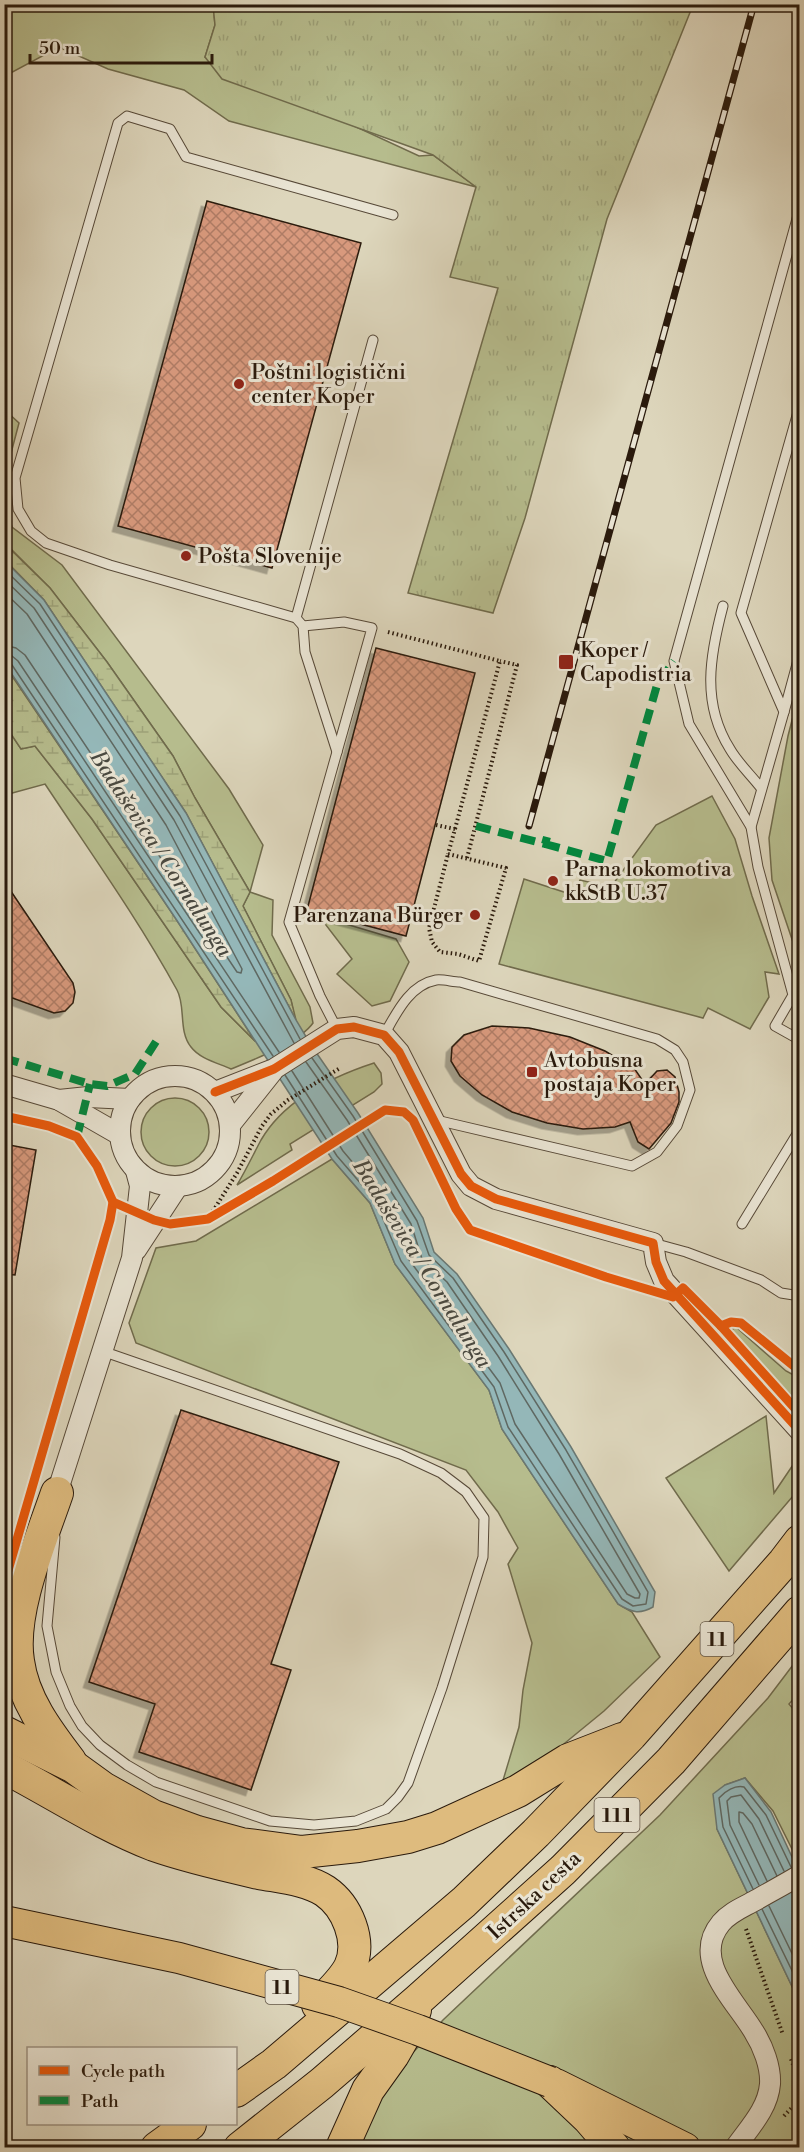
<svg xmlns="http://www.w3.org/2000/svg" width="804" height="2152" font-family="'Libre Bodoni',serif">
  <defs>
    <pattern id="wetland-marsh" width="20" height="14" patternUnits="userSpaceOnUse" patternTransform="scale(1.5)"><rect width="20" height="14" fill="#b6bc8d"/><path d="M1 5h8M5 5V1M11 12h8M15 12V8" fill="none" stroke="#9da178"/></pattern>
    <pattern id="park-tufts" width="24" height="20" patternUnits="userSpaceOnUse" patternTransform="scale(1.5)"><rect width="24" height="20" fill="#b6bc8d"/><path d="M3 7l-1-3M5 7V3M7 7l1-3M15 17l-1-3M17 17v-4M19 17l1-3" fill="none" stroke="#9da178"/></pattern>
    <pattern id="building-cross-hatch" width="8" height="8" patternUnits="userSpaceOnUse" patternTransform="scale(1.5)"><rect width="8" height="8" fill="#d8997d"/><path d="M0 0l8 8M0 8l8-8" fill="none" stroke="#af7c65"/></pattern>
    <filter id="shadow"><feDropShadow dx="-5.5" dy="5.5" stdDeviation="0" flood-color="#0004"/></filter>
  </defs>
  <rect width="100%" height="100%" fill="#ddd6bc"/>
  <filter id="stains"><feTurbulence type="fractalNoise" baseFrequency=".00333" numOctaves="4"/><feColorMatrix values="0 0 0 0 .2 0 0 0 0 .09 0 0 0 0 .02 0 0 0 .5 -.17"/></filter>
  <radialGradient id="worn" r=".72"><stop offset=".6" stop-color="#630" stop-opacity="0"/><stop offset="1" stop-color="#630" stop-opacity=".3"/></radialGradient>
  <!-- grass -->
  <g fill="#b6bc8d" stroke="#706b4c" stroke-width="1.5">
    <path d="M5,5H213L215,25L205,57L419,156L433,155L476,187L229,121L184,90L108,69L59,47L5,76Z"/>
    <path d="M5,410L19,423L5,476Z"/>
    <path d="M4,499L12,527L62,565L229,789L263,845L250,892L273,900L272,935L310,1007L313,1023C300,1042 253,1060 231,1069C218,1063 200,1059 191,1047C178,1031 186,1006 177,990C138,919 90,852 45,784L5,795V725L21,749L35,746L92,819L221,1007L255,1041L295,1020L291,1000L243,906L250,892L195,798L173,756L107,662L50,588L5,543Z"/>
    <path d="M799,693V960L772,880L769,838L788,736Z"/>
    <path d="M712,796L735,839L752,896L779,974L765,972L769,997L750,1029L708,1008L703,1018L499,964L524,879L573,895L580,880L611,887L656,825Z"/>
    <path d="M319,916L396,939L409,962L390,1001L372,1006L337,974L352,959Z"/>
    <path d="M374,1063L381,1073L382,1084L374,1092L290,1144L292,1150L237,1185C246,1170 253,1155 261,1140C285,1099 331,1077 374,1063Z"/>
    <circle cx="175" cy="1132" r="34"/>
    <path d="M332,1159L370,1203L395,1264L489,1390L502,1429L618,1604L632,1612L660,1657L604,1711L554,1752L501,1787L519,1727L523,1690L532,1643L508,1564L518,1548L498,1512L466,1470L136,1343L129,1323L156,1248L196,1241Z"/>
    <path d="M736,1327L786,1371L799,1378V1404L730,1331Z"/>
    <path d="M766,1416L774,1493L799,1456V1489L729,1571L666,1478Z"/>
    <path d="M799,1657V1693L789,1704L799,1716V1857L797,1859L773,1811L745,1778L725,1785L717,1829L799,2001V2147L357,2148L384,2088L407,2059L443,2020L660,1815L768,1698Z"/>
  </g>
  <!-- wetland -->
  <g fill="url(#wetland-marsh)" stroke="#706b4c" stroke-width="1.5">
    <path d="M4,543L50,588L107,662L173,756L195,798L250,892L243,906L291,1000L296,1020L186,813L44,600L5,560Z"/>
    <path d="M4,664L176,919L255,1041L221,1007L92,819L35,746L21,749L5,725Z"/>
  </g>
  <!-- park -->
  <path fill="url(#park-tufts)" stroke="#706b4c" stroke-width="1.5" d="M213,5H693L607,219L525,518L493,613L408,593L498,288L450,277L476,187L433,155L222,79L205,57L215,25Z"/>
  <!-- water -->
  <g fill="#94b7b8" stroke="#6a7873" stroke-width="1.5">
    <path d="M4,560L44,600L186,813L296,1020L311,1045L358,1113L423,1218L434,1252L457,1274L509,1349L571,1447L655,1592L653,1607C639,1615 631,1612 618,1604L502,1429L489,1390L395,1264L370,1203L332,1159L176,919L5,664Z"/>
    <path d="M745,1778L771,1812L799,1872V2001L717,1829L713,1794L725,1785Z"/>
  </g>
  <g fill="none" stroke-linecap="round" stroke-linejoin="round">
    <!-- shore -->
    <g stroke="#5f6862" stroke-width="1.5">
      <path d="M4,569L40,604L180,816L300,1039"/>
      <path d="M4,579L34,608L174,820L294,1043"/>
      <path d="M4,592L27,614L166,825L242,969L241,973L237,972L25,655L16,648L4,645"/>
      <path d="M4,654L12,656L18,661L279,1052"/>
      <path d="M4,662L12,665L273,1056"/>
      <path d="M292,1071L343,1151L381,1196L407,1257L500,1383L515,1424L627,1594L635,1598H639L640,1594L559,1454L498,1356L447,1282L422,1259L411,1224L347,1120L306,1062"/>
      <path d="M285,1075L337,1156L375,1200L401,1261L494,1387L508,1427L622,1599L633,1606L646,1604L648,1592L566,1450L504,1352L453,1278L429,1255L417,1221L353,1116L312,1058"/>
      <path d="M767,1881L739,1822V1812L743,1813L752,1824L777,1876"/>
      <path d="M759,1885L730,1825L727,1801L731,1797L741,1795L759,1819L784,1871"/>
      <path d="M753,1889L723,1827L719,1798C725,1791 735,1785 744,1787L766,1815L791,1867"/>
      <path d="M769,1906L800,1970"/>
      <path d="M762,1909L800,1987"/>
    </g>
  </g>
  <!-- building -->
  <g fill="url(#building-cross-hatch)" stroke="#2a1a0c" stroke-width="1.5" filter="url(#shadow)">
    <path d="M207,201L361,243L272,568L118,526Z"/>
    <path d="M376,648L475,673L406,936L307,910Z"/>
    <path d="M4,881L73,983L75,992L73,1003L65,1011L54,1013L4,995Z"/>
    <path d="M492,1026L529,1028L570,1037L605,1051L634,1068L645,1084L657,1071L667,1070L675,1077L679,1092V1102L671,1123L649,1149L638,1142L630,1122L615,1127L583,1129L547,1123L512,1112L482,1095L460,1076L451,1061L452,1047L464,1035Z"/>
    <path d="M4,1144L36,1150L15,1275L4,1274Z"/>
    <path d="M181,1410L339,1462L271,1664L291,1670L251,1790L139,1752L155,1704L89,1682Z"/>
  </g>
  <g fill="none" stroke-linecap="round" stroke-linejoin="round">
    <defs>
      <g id="service">
        <path d="M800,208L674,661L689,724L751,827L758,867L793,995L775,1026L800,1040"/>
        <path d="M723,606C710,655 701,703 730,749C738,763 751,775 761,788"/>
        <path d="M296,618L373,340"/>
        <path d="M303,626L344,622L372,628L289,922L320,996L337,1029"/>
        <path d="M784,712L800,653"/>
        <path d="M337,752L305,652L303,626L296,618L110,565L46,543L31,531L18,509L15,478L118,123L127,116L170,129L186,157L393,215"/>
        <path d="M751,827L784,712L741,613L800,405"/>
        <path d="M384,1035C396,1014 409,985 436,980C443,979 453,982 460,982L657,1039L675,1050L683,1062L690,1090L677,1126L657,1152L632,1166L436,1120"/>
        <path d="M742,1224L800,1129"/>
        <path d="M653,1243L686,1252L761,1280L781,1293L800,1296"/>
        <path d="M55,1537L47,1626L56,1672L70,1706L82,1726L100,1745L127,1765L156,1782L270,1821L314,1825L356,1821L386,1809L398,1797L408,1783L442,1688L483,1557L484,1518L466,1492L441,1473L400,1454L102,1351"/>
      </g>
      <g id="minor">
        <circle cx="175" cy="1131" r="55"/>
        <path d="M4,1084L59,1100L120,1135"/>
        <path d="M215,1092L274,1069L337,1029L354,1027L384,1035L399,1052L461,1174L471,1186L496,1199L653,1243L656,1262L664,1281L800,1431"/>
        <path d="M59,1100L88,1097L130,1099"/>
        <path d="M230,1125L273,1071"/>
        <path d="M136,1250L178,1186"/>
        <path d="M57,1493L132,1258L140,1186L136,1171"/>
        <path d="M735,2148C749,2128 768,2109 770,2084C771,2067 763,2046 754,2032C736,2001 690,1960 721,1923C730,1912 744,1907 756,1900C770,1892 785,1884 800,1875"/>
      </g>
      <path id="primary" d="M556,2084L685,2148"/>
      <g id="trunk">
        <path d="M57,1493C41,1540 10,1612 18,1661C23,1699 47,1731 70,1761"/>
        <path d="M4,1732L74,1767L103,1788L153,1816L197,1832L241,1844L302,1852L358,1846L408,1837L437,1828L518,1791L568,1760L622,1739"/>
        <path d="M4,1767C54,1793 102,1825 154,1845C188,1857 224,1865 259,1873C280,1877 307,1879 325,1891C347,1906 362,1941 350,1967C343,1981 329,1993 318,2005"/>
        <path d="M550,2082L589,2119L614,2148"/>
        <path d="M236,2091L274,2064L464,1902L536,1833L631,1735L784,1562L800,1541"/>
        <path d="M157,2148L190,2124"/>
        <path d="M240,2148L322,2083L418,2000L563,1870L671,1761L800,1612"/>
        <path d="M342,2148L368,2090L393,2055L408,2029L415,2010"/>
      </g>
    </defs>
    <!-- service casing -->
    <use href="#service" stroke="#574938" stroke-width="11"/>
    <!-- minor casing -->
    <use href="#minor" stroke="#574938" stroke-width="22"/>
    <!-- primary casing -->
    <use href="#primary" stroke="#2a1a0c" stroke-width="32"/>
    <!-- trunk casing -->
    <use href="#trunk" stroke="#2a1a0c" stroke-width="34"/>
    <!-- path -->
    <g stroke="#2a1a0c" stroke-width="4" stroke-dasharray="1.5 3" stroke-linecap="butt">
      <path d="M388,632L500,661L455,829"/>
      <path d="M436,825L455,829L448,854"/>
      <path d="M448,854L506,868L479,961L458,954L440,952L432,942L429,928Z"/>
      <path d="M467,858L517,665L500,661"/>
      <path d="M208,1219L237,1173L262,1126L271,1114L288,1100L340,1068"/>
      <path d="M746,1929L783,2035"/>
      <path d="M791,2059L800,2084"/>
      <path d="M784,2116L800,2099"/>
    </g>
    <!-- service -->
    <use href="#service" stroke="#e9e4d3" stroke-width="9"/>
    <!-- minor -->
    <use href="#minor" stroke="#e9e4d3" stroke-width="20"/>
    <!-- primary -->
    <use href="#primary" stroke="#debb7e" stroke-width="30"/>
    <!-- trunk -->
    <use href="#trunk" stroke="#debb7e" stroke-width="32"/>
    <defs>
      <path id="rail" d="M529,826L754,4"/>
    </defs>
    <!-- rail casing -->
    <use href="#rail" stroke="#2a1a0c" stroke-width="7"/>
    <!-- rail -->
    <use href="#rail" stroke="#e9e4d3" stroke-width="4.5" stroke-dasharray="14" stroke-linecap="butt"/>
    <defs>
      <path id="primary-bridge" d="M4,1921L179,1958L339,2002L418,2030L550,2082"/>
    </defs>
    <!-- primary-bridge casing -->
    <use href="#primary-bridge" stroke="#2a1a0c" stroke-width="32" stroke-linecap="butt"/>
    <!-- primary-bridge -->
    <use href="#primary-bridge" stroke="#debb7e" stroke-width="30"/>
    <!-- quiet -->
    <g stroke="#00873e" stroke-width="8" stroke-dasharray="15 8" stroke-linecap="butt">
      <path d="M476,826L545,844L547,837"/>
      <path d="M545,844L607,861L657,685L674,661"/>
      <path d="M4,1058L90,1084L107,1086L135,1074L159,1037"/>
      <path d="M77,1137L90,1084"/>
    </g>
    <defs>
      <g id="cycleway">
        <path d="M215,1092L274,1069L337,1029L354,1027L384,1035L399,1052L461,1174L471,1186L496,1199L653,1243L656,1262L664,1281L800,1431"/>
        <path d="M4,1116L49,1126L77,1137L97,1166L113,1202L110,1220L4,1584"/>
        <path d="M113,1202L154,1220L170,1224L208,1219L273,1181L385,1110L404,1112L413,1120L456,1209L470,1230L606,1277L673,1297L683,1288L721,1326L800,1414"/>
        <path d="M721,1326L731,1322L741,1323L800,1371"/>
      </g>
    </defs>
    <!-- cycleway casing -->
    <use href="#cycleway" stroke="#e9e4d3" stroke-width="13"/>
    <!-- cycleway -->
    <use href="#cycleway" stroke="#e8590c" stroke-width="9"/>
  </g>
  <!-- markers -->
  <g fill="#8f2418" stroke="#e9e4d3" stroke-width="2">
    <circle cx="239" cy="384" r="6"/>
    <circle cx="186" cy="556" r="6"/>
    <rect x="558" y="654" width="16" height="16" rx="3"/>
    <circle cx="553" cy="881" r="6"/>
    <circle cx="475" cy="915" r="6"/>
    <rect x="526" y="1066" width="12" height="12" rx="3"/>
  </g>
  <g text-anchor="middle" stroke-width="6" stroke-linejoin="round" paint-order="stroke">
    <!-- shield labels -->
    <g fill="#e9e4d3" stroke="#635748" stroke-width="1.5">
      <rect x="700.5" y="1622" width="33" height="34" rx="4.5"/>
      <rect x="594.5" y="1798" width="45" height="34" rx="4.5"/>
      <rect x="265.5" y="1970" width="33" height="34" rx="4.5"/>
    </g>
    <g font-size="20" font-weight="bold" fill="#2a1a0c">
      <text x="717" y="1646">11</text>
      <text x="617" y="1822">111</text>
      <text x="282" y="1994">11</text>
    </g>
    <!-- poi labels -->
    <g font-size="21" fill="#2a1a0c" stroke="#e9e4d3" text-anchor="start">
      <text x="251" y="379">Poštni logistični<tspan x="251" dy="24">center Koper</tspan></text>
      <text x="198" y="563">Pošta Slovenije</text>
      <text x="580" y="657">Koper /<tspan x="580" dy="24">Capodistria</tspan></text>
      <text x="565" y="876">Parna lokomotiva<tspan x="565" dy="24">kkStB U.37</tspan></text>
      <text x="463" y="922" text-anchor="end">Parenzana Bürger</text>
      <text x="544" y="1067">Avtobusna<tspan x="544" dy="24">postaja Koper</tspan></text>
    </g>
    <!-- street labels -->
    <g font-size="21" fill="#2a1a0c" stroke="#e9e4d3">
      <text transform="translate(534 1895) rotate(-43)" y="7">Istrska cesta</text>
    </g>
    <!-- water labels -->
    <g font-size="22" font-style="italic" fill="#4a4940" stroke="#e9e4d3">
      <text transform="translate(162 853) rotate(57)" y="8">Badaševica / Cornalunga</text>
      <text transform="translate(423 1263) rotate(58)" y="8">Badaševica / Cornalunga</text>
    </g>
  </g>
  <!-- margin -->
  <rect width="804" height="2152" fill="none" stroke="#ddd6bc" stroke-width="24"/>
  <rect x="6" y="6" width="792" height="2140" fill="none" stroke="#2a1a0c" stroke-width="3"/>
  <rect x="12" y="12" width="780" height="2128" fill="none" stroke="#2a1a0c" stroke-width="1.5"/>
  <!-- legend -->
  <rect x="27" y="2047" width="210" height="78" fill="#e9e4d3" stroke="#9d9383" stroke-width="1.5"/>
  <rect x="39" y="2066" width="30" height="9" fill="#e8590c" stroke="#9d9383" stroke-width="1.5"/>
  <text x="81" y="2077" font-size="18" fill="#2a1a0c">Cycle path</text>
  <rect x="39" y="2096" width="30" height="9" fill="#00873e" stroke="#9d9383" stroke-width="1.5"/>
  <text x="81" y="2107" font-size="18" fill="#2a1a0c">Path</text>
  <!-- scale -->
  <path d="M30 54v9h182v-9" fill="none" stroke="#2a1a0c" stroke-width="3"/>
  <text x="39" y="54" font-size="18" fill="#2a1a0c" stroke="#e9e4d3" stroke-width="4.5" paint-order="stroke">50 m</text>
  <rect width="100%" height="100%" filter="url(#stains)"/>
  <rect width="100%" height="100%" fill="url(#worn)"/>
</svg>
